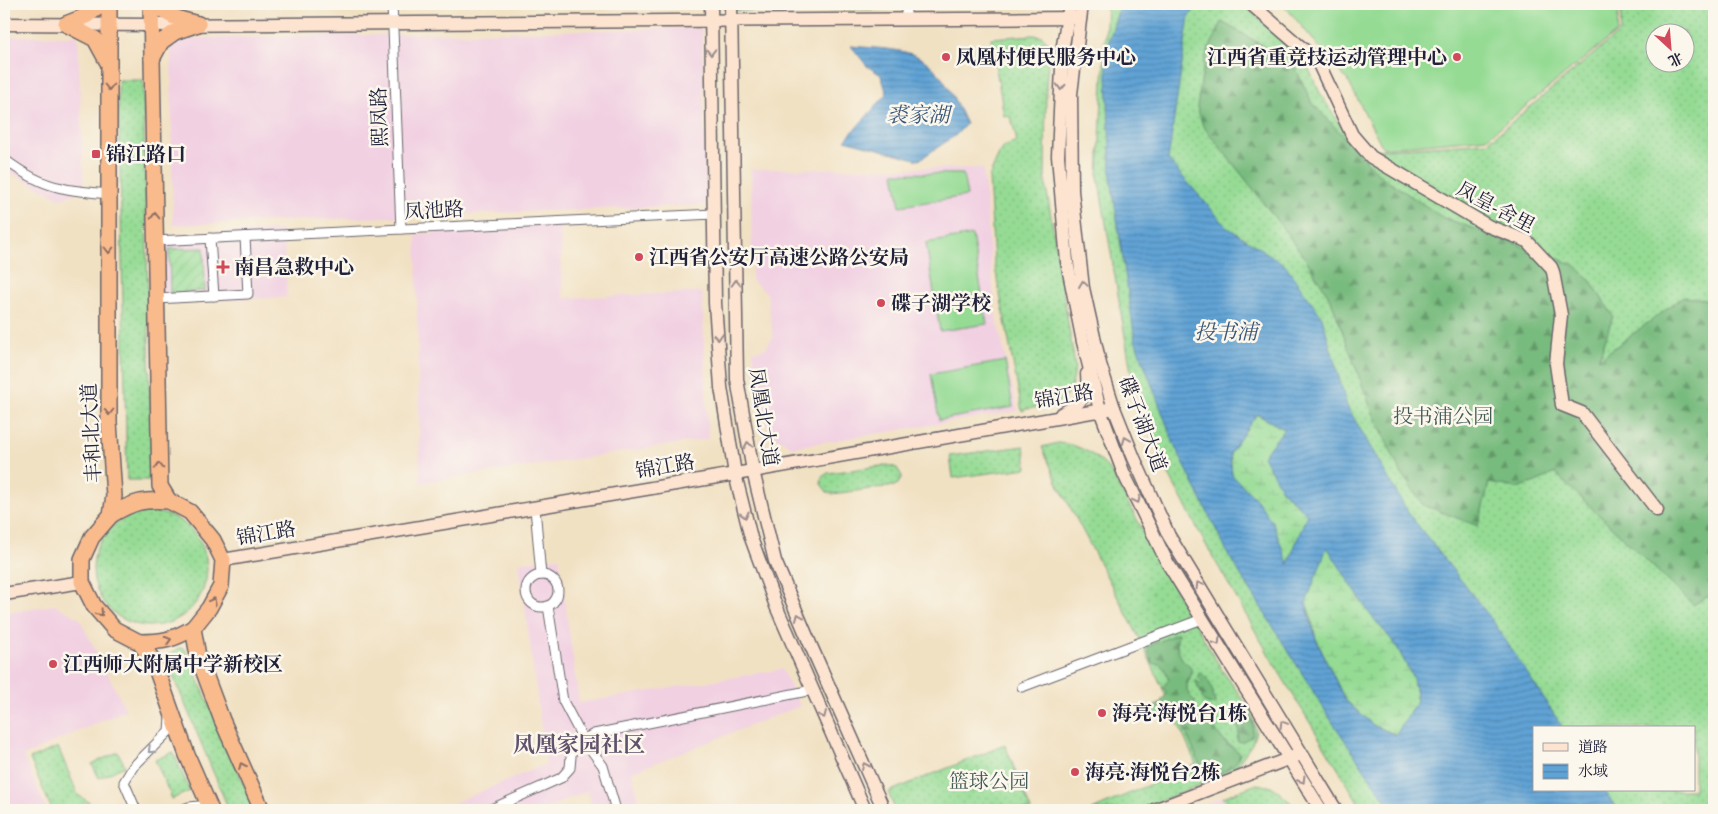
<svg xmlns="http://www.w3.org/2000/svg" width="1718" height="814" font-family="'EB Garamond','Noto Serif SC',serif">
  <defs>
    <pattern id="grass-dots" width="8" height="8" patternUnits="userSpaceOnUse" patternTransform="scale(1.25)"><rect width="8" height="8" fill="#95db94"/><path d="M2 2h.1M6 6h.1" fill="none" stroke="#80bc80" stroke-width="1.8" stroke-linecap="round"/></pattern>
    <pattern id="forest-firs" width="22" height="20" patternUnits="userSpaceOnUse" patternTransform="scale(1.25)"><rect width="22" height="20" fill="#78bb7e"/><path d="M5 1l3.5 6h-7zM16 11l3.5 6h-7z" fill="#629868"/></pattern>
    <pattern id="wetland-marsh" width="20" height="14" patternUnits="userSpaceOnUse" patternTransform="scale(1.25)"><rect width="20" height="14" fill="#95db94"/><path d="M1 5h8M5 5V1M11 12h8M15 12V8" fill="none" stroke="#80bc80"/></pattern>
    <pattern id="garden-furrows" width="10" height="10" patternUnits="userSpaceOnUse" patternTransform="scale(1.25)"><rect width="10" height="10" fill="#95db94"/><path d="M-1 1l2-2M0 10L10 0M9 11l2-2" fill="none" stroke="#80bc80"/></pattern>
    <pattern id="water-rules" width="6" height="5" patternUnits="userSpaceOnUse" patternTransform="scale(1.25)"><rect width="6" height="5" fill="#60a3d5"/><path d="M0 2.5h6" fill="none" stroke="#4f84ae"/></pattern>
  </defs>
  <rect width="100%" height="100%" fill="#fbf7ec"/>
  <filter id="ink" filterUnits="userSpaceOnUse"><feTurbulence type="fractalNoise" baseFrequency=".02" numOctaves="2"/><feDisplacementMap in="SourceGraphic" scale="10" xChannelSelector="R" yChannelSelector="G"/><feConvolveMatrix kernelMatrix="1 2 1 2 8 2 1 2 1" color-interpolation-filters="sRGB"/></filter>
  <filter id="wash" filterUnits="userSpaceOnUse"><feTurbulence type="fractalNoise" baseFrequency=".0096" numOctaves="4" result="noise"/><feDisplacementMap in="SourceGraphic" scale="20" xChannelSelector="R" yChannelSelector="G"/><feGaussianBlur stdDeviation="1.12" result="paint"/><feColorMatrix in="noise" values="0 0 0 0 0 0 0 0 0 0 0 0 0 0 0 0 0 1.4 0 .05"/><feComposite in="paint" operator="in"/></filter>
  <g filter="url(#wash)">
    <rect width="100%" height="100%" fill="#f1e1c3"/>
    <!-- built -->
    <g fill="#f1d0e2">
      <path d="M702,28L706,205L173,225L171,39Z"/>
      <path d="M4,36H78L84,189L62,199L4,169Z"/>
      <path d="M983,168L995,312L1018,411L792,447L771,434L757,400L753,351L766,348L773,337L767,293L752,281L751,169Z"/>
      <path d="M560,222L563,298L702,292L708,439L420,483L416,234Z"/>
      <path d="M283,230L287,297L162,303L159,236Z"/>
      <path d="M559,557L579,703L782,669L800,706L632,772L641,810H594L587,791L543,810H437L546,764L519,563Z"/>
      <path d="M55,605L79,618L126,710L23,756L47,810H4V613Z"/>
      <path d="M1223,797L1232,810H1187Z"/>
    </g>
    <!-- grass -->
    <g fill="url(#grass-dots)" stroke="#5c7e68" fill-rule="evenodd">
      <path d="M736,4H898L895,9L736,11Z"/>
      <path d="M1107,4H1243L1304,59L1320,93L1338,122L1361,151L1488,142L1620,32L1622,4H1714V810H1363L1273,662L1206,545L1166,469L1131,372L1098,176ZM1656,32H1686V62H1656ZM1534,728H1694V790H1534Z"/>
      <path d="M1033,35L1042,36L1048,42L1049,52L1046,84L1045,179L1075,366C1073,391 1067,403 1041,407C1034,408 1027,408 1022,411L994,262L989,177L999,154L1005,146L1017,142L1011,117L1004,116L991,38Z"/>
      <path d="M118,80H143L152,480H127Z"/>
      <path d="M1058,443C1079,444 1096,455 1110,470L1172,584L1222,670L1251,711L1256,731L1252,744L1232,772L1138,810H1092L1196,764L1144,647L1059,486L1042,447Z"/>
      <path d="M1024,446L1027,468L953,478L950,456Z"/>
      <path d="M888,465L897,468L902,476L898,484L894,486L832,494L827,492L821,484L822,477L828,473Z"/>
      <circle cx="150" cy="569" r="57"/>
      <path d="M179,648L185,649L255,810H229L167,661L172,652Z"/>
      <path d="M1005,745L1031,810H895L888,792Z"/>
      <path d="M58,747L78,795L90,803L93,810H52L30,759Z"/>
      <path d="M118,752L125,766L99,778L92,764Z"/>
      <path d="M173,752L190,791L172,799L155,760Z"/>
      <path d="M1257,784L1273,787L1298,809L1307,805L1311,810H1232L1223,797Z"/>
    </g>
    <!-- forest -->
    <g fill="url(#forest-firs)" stroke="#4d6e5c">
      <path d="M1222,22L1257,42L1296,69L1312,103L1381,176L1442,217L1575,265L1590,280L1613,316L1599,359L1683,297L1714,300V593L1693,605L1555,473L1536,482L1517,488L1489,483L1478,526L1423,505L1401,473L1371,409L1331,300L1305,258L1254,190L1203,126L1197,107L1205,57Z"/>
      <path d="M1178,633C1176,643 1177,652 1183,660C1186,663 1190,666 1191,669C1194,681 1177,686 1196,702L1176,716L1149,715V709L1159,704L1167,693L1163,687L1169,679L1165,670L1160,664H1153L1147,647Z"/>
      <path d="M1199,672C1210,678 1214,692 1215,705L1205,702L1202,698V695L1195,680L1200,683L1203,682L1198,677Z"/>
      <path d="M1233,708C1250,710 1255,719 1252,736L1242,742L1237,741L1239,730Z"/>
      <path d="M1194,719L1212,726L1224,741L1240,753C1238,768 1221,772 1210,776L1204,774L1182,724Z"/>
    </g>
    <!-- wetland -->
    <path fill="url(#wetland-marsh)" stroke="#5c7e68" d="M1256,414L1284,429L1282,490L1307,514L1369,613L1396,645L1413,678L1417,700L1396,735L1373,725L1345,700L1316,639L1311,616L1299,584L1288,565L1273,523L1256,499L1232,475L1230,453Z"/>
    <!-- garden -->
    <path fill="url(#garden-furrows)" stroke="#5c7e68" d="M204,248L205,291L170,293L169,249Z"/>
    <!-- pitch -->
    <g fill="#95db94" stroke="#5c7e68">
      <path d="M1283,4H1619L1617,32L1487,138L1383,148L1348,81Z"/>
      <path d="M894,173L963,174L967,196L900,206Z"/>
      <path d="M972,235L987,324L940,331L926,243Z"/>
      <path d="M1005,361L1013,407L939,420L931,374Z"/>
    </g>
    <!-- water -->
    <g fill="url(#water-rules)" stroke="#416288" fill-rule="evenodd">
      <path d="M1120,4H1199L1189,16L1168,160L1227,227L1284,264L1322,317L1347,406L1409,514L1493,621L1563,728H1534V790H1603L1618,810H1392L1331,720L1229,556L1174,444L1135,340L1111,179L1106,51ZM1257,414L1284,429L1263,456L1282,490L1307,514L1288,564L1273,523L1256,499L1232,475L1230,453ZM1327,547L1369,613L1396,645L1413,678L1417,701L1396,735L1373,725L1345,700L1316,639L1306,603Z"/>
      <path d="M851,46C869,48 888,48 905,52C940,60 952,95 966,124L956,135L919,160L845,140L887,94L881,75L867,66Z"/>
    </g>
  </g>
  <g filter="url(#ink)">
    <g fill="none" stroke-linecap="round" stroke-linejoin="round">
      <defs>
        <g id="street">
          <path d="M392,4L401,229"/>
          <path d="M906,4V19"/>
          <path d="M4,159C21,172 41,184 62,188C77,192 94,192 109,194"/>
          <path d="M210,238L214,296"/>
          <path d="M155,241L714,214"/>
          <path d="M156,299L248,294L245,237"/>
          <path d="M535,508L541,575"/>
          <circle cx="542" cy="591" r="16"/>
          <path d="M548,606L563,701L583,739L603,766L616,810"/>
          <path d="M1022,687L1202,619"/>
          <path d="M136,810L124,782L133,767L169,731L170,717"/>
          <path d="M181,810L189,807L209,805"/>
          <path d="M489,810L561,778L570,768L572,745L594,734L812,690"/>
        </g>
        <g id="secondary">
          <path d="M711,4L715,303L721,387L735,474L751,538L776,606L865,810"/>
          <path d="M731,4L737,379L753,471L775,561L811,646L884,810"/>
          <path d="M1070,4L1063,45L1058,156L1067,262L1083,342L1100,410L1124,474L1167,562L1321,810"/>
          <path d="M1082,4L1071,94L1072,191L1083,288L1100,364L1114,408L1134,458L1169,536L1336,810"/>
          <path d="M1251,4L1318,62L1352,135L1371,157L1488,226L1527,241L1551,267L1553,272L1561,315L1556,364L1562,405L1582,413L1657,510"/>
          <path d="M4,24L151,25L1080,18"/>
          <path d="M1061,414C1078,406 1090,395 1087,374"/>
          <path d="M223,560L753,471L1114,408"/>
          <path d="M4,594L82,582"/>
          <path d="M1154,810L1296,756"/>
        </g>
        <g id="highway">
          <path d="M109,4V422L114,496L111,515L92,537L82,559V582L94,606L114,629L139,642L153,660L187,755L211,810"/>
          <path d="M151,4L160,486L169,501L190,512L213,540L223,560L221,586L209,608L193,628L198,656L222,720L262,810"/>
          <path d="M157,4C167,17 182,20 198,24"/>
          <path d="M66,24L95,39L107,61"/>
          <path d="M66,24L86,16L103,4"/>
          <path d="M152,59L161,42L175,32L198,24"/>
          <path d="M111,515C133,502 143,499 169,501"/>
          <path d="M139,642C163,642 173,640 193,628"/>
        </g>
      </defs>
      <!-- street casing -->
      <use href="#street" stroke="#6a656b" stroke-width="11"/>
      <!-- secondary casing -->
      <use href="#secondary" stroke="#6a656b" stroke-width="15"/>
      <!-- highway casing -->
      <use href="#highway" stroke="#6a656b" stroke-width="18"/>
      <!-- street -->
      <use href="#street" stroke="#fff" stroke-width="9"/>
      <!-- secondary -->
      <use href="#secondary" stroke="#fde4d1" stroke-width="12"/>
      <!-- highway -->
      <use href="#highway" stroke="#fabb8c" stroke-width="15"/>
    </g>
    <!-- one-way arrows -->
    <defs><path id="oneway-chevron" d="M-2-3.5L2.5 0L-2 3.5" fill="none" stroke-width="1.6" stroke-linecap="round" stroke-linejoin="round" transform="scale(1.25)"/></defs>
    <g stroke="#9a8d8e">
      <use href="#oneway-chevron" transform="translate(711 52) rotate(89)"/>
      <use href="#oneway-chevron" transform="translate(1061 87) rotate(93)"/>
      <use href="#oneway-chevron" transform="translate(736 283) rotate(-91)"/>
      <use href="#oneway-chevron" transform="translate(1083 284) rotate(-98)"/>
      <use href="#oneway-chevron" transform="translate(718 337) rotate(86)"/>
      <use href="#oneway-chevron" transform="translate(1126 440) rotate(-112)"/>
      <use href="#oneway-chevron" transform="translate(748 445) rotate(-100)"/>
      <use href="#oneway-chevron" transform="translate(1137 500) rotate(64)"/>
      <use href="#oneway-chevron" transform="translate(745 515) rotate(76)"/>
      <use href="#oneway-chevron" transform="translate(1199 585) rotate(-121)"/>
      <use href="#oneway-chevron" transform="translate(799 617) rotate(-113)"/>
      <use href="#oneway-chevron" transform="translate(1217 642) rotate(58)"/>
      <use href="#oneway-chevron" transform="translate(823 715) rotate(66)"/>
      <use href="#oneway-chevron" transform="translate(1283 724) rotate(-121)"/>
      <use href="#oneway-chevron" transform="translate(865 766) rotate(-114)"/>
      <use href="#oneway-chevron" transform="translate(1302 780) rotate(58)"/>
    </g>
    <g stroke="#8e6e64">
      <use href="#oneway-chevron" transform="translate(109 87) rotate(90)"/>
      <use href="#oneway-chevron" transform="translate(155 216) rotate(-91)"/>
      <use href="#oneway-chevron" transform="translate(109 250) rotate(90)"/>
      <use href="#oneway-chevron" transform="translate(109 412) rotate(90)"/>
      <use href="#oneway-chevron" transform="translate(159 466) rotate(-91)"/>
      <use href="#oneway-chevron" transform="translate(213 601) rotate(-62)"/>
      <use href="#oneway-chevron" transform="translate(100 613) rotate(48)"/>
      <use href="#oneway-chevron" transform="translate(168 640) rotate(-17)"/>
      <use href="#oneway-chevron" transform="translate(242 766) rotate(-114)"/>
    </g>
    <use stroke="#9c9ca7" href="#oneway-chevron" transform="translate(151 750) rotate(136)"/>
  </g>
  <!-- markers -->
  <g fill="#d1495b" stroke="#fbf7ec" stroke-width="2">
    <circle cx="946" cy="57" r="5"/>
    <circle cx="1457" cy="57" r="5"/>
    <rect x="91" y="149" width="10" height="10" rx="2.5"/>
    <circle cx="639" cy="257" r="5"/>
    <path d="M220.5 259.5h5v5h5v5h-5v5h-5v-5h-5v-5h5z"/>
    <circle cx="881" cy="303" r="5"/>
    <circle cx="53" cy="664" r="5"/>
    <circle cx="1102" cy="713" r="5"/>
    <circle cx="1075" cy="772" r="5"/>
  </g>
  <g text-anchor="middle" stroke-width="5" stroke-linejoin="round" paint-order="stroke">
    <!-- poi labels -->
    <g font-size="20" font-weight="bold" fill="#22223b" stroke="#fbf7ec" text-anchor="start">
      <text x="956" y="64">凤凰村便民服务中心</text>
      <text x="1447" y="64" text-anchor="end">江西省重竞技运动管理中心</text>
      <text x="106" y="161">锦江路口</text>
      <text x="649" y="264">江西省公安厅高速公路公安局</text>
      <text x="234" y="274">南昌急救中心</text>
      <text x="891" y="310">碟子湖学校</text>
      <text x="63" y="671">江西师大附属中学新校区</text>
      <text x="1112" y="720">海亮·海悦台1栋</text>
      <text x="1085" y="779">海亮·海悦台2栋</text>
    </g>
    <!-- street labels -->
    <g font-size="20" fill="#22223b" stroke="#fbf7ec">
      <text transform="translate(379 117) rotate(-92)" y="7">熙凤路</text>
      <text transform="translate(1496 207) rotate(28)" y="7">凤皇-舍里</text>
      <text transform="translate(434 210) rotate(-3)" y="7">凤池路</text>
      <text transform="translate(1064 396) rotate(-10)" y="7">锦江路</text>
      <text transform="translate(764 417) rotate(81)" y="7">凤凰北大道</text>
      <text transform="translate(1143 424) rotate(69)" y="7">碟子湖大道</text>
      <text transform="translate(91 433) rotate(-93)" y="7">丰和北大道</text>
      <text transform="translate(665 466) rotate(-10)" y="7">锦江路</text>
      <text transform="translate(266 533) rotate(-10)" y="7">锦江路</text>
    </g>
    <!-- park labels -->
    <g font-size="20" fill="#445a56" stroke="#fbf7ec">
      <text x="1443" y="423">投书浦公园</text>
      <text x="989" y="788">篮球公园</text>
    </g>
    <!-- water labels -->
    <g font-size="21" font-style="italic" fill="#3b5679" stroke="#fbf7ec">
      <text x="918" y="122">裘家湖</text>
      <text x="1226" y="339">投书浦</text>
    </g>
    <!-- quarter labels -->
    <g font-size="22" font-weight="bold" fill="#60516c" stroke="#fbf7ec">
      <text x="579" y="752">凤凰家园社区</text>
    </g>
  </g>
  <!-- margin -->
  <rect width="1718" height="814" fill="none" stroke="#fbf7ec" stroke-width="20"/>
  <!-- legend -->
  <rect x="1533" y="726" width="162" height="65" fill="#fbf7ec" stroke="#a4a2a5"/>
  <rect x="1543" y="743" width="25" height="8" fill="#fde4d1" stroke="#a4a2a5"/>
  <text x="1578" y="752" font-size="15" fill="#22223b">道路</text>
  <rect x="1543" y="764" width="25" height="15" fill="url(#water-rules)" stroke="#a4a2a5"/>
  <text x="1578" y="776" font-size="15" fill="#22223b">水域</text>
  <!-- north arrow -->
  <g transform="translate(1670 48) rotate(154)"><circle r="24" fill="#fbf7ec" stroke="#a4a2a5"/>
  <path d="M0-4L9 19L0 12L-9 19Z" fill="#d1495b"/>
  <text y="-8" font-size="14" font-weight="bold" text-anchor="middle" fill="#22223b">北</text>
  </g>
</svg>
